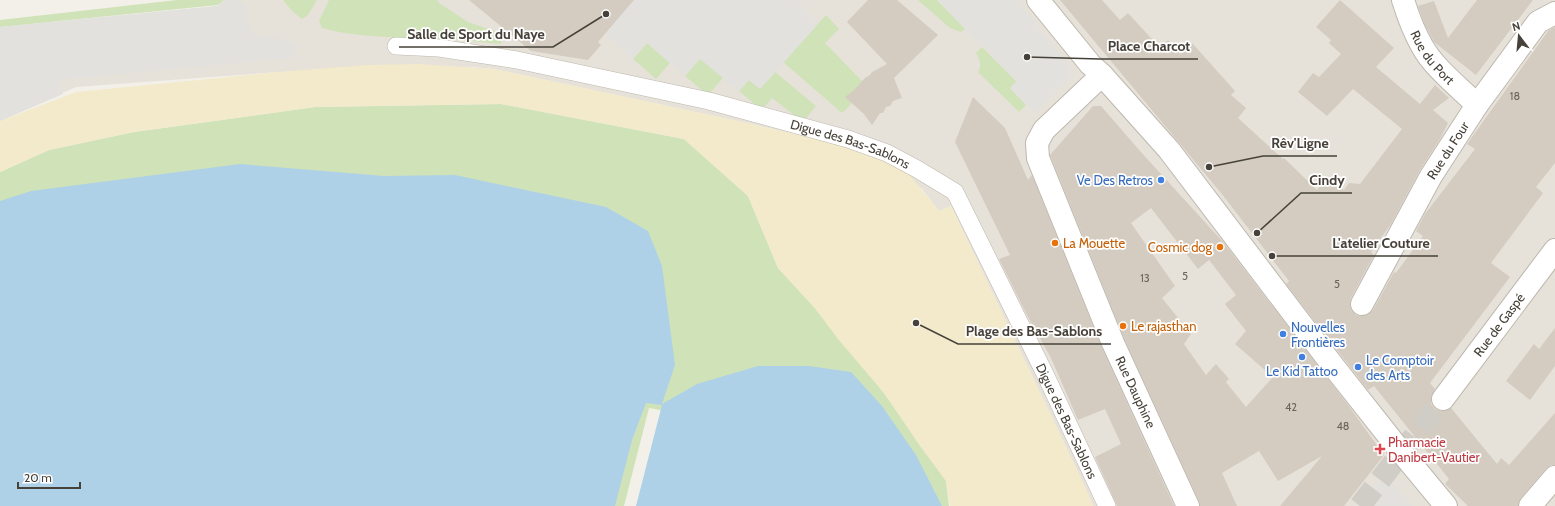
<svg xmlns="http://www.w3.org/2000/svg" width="1555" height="506" font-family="Cabin,sans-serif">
  <rect width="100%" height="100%" fill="#f3f0ea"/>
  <!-- residential -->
  <path fill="#e6e2d9" d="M224,0H1555V506H1093L1085,487L951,206L939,211L922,189L868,151L738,121L532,77L494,69L473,67L278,72L76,87L0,121V27L218,6Z"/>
  <!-- green -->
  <g fill="#d0e2b8">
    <path d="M177,0H224L218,5L0,27V20Z"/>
    <path d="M283,0H317L308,15L302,19L293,12Z"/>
    <path d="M329,0H437L439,3L468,22L503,34L501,44C474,41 447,39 420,38C387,37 354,37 322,28L319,21Z"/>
    <path d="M918,0H937L965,29L961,32L950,28Z"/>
    <path d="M826,15L839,29L825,43L863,82C850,89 857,95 851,104C849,107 845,110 842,113L783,62Z"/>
    <path d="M647,43L670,63L656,79L633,59Z"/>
    <path d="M982,47L1017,82L1010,88L1026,105L1019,112L978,72C982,65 980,60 976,53Z"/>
    <path d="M700,58L723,78L708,95L685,76Z"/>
    <path d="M775,72L816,106L803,122L772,98L762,110L739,91L749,80L760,89Z"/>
    <path d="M501,104L684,139L748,196L778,268L814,307L884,393L946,481L949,506H822L660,410L649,408L624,506H96L0,433V172L49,150L134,132L315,107Z"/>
  </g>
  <!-- sand -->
  <path fill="#f2eacb" d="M419,64L494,69L532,77L738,121L868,151L907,172L939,211L951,206L1085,487L1093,506H950L946,481L920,446L884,393L838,339L814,307L778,268L748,196L684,139L501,104L315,107L134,132L49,150L0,172V121L76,92L278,72L367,65Z"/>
  <!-- parking -->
  <g fill="#e2e1de">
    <path d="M224,0H237L246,6L251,33L295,43L297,57L58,80L63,94L0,121V27L218,6Z"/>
    <path d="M634,0H796L818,24L760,89L749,80L739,91L700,59L685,76L647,43L633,59L605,34Z"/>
    <path d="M937,0H1016L1070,67L1071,73L1070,76L1035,113L1010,88L1017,81Z"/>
    <path d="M1386,478L1412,506H1357Z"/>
  </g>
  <!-- water -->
  <path fill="#aed1e8" d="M240,164L384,176L455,175L606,207L648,231L662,266L675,365L662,404L697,384L758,366H809L851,372L882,406L916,455L942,506H636L662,405L646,403L632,440L615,506H0V201L31,191Z"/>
  <!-- building -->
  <g fill="#d4ccc1" fill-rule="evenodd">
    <path d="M469,0H634L598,42L601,45L588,60L531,51Z"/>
    <path d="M868,0H897L938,35L894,78L902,98L893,101L890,106L886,107L883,113H880L872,125L864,114L845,97L854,90L865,78L870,75L872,72L887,64L847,22Z"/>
    <path d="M1060,0H1102L1120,20L1128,13L1160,48L1168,40L1180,54L1192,43L1235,91L1231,95L1246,108L1238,118L1283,159L1284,158L1317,190L1327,177L1344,190L1349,183L1360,184L1402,129L1353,89L1327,116L1298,92L1313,73L1319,77L1341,54L1329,43L1331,40L1316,27L1340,0L1394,48L1376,67L1420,104L1435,85L1449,98L1433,110L1448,123L1440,139L1420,170L1391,224L1371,252L1374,255L1351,298L1350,304L1351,310L1356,315L1362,316L1368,315L1373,310L1394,272L1396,273L1423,236L1416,231L1425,214L1475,149L1467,144L1548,31L1555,27V163L1536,187L1543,193L1491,263L1510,277L1430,383L1435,389L1431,398V404L1435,409L1442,411L1451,408L1497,464L1501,458L1509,465L1555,413V465H1551L1546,469L1521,498L1518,506H1468L1445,484L1449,479L1374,386L1368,390L1286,284L1289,281L1221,193Z"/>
    <path d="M1477,0H1533L1476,75L1434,42L1425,25L1418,6L1434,1L1448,38Z"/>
    <path d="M973,97L1005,128L1028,180L1032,175L1102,348L1174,506H1117L1095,457L1121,444L1105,409L1078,420L1051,358L1028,317L999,259L1010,255L955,142Z"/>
    <path d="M1093,106H1101L1140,151L1224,243L1348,405L1384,455L1344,506H1280L1322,456L1278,481L1259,451L1222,473L1237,506H1200L1199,501L1124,338L1050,155ZM1151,208L1198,269L1209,260L1236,295L1225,304L1246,331L1235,344L1273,377L1246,407L1226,382L1229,379L1216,364L1206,375L1184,344L1191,334L1162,298L1175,286L1131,223Z"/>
    <path d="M1555,328V366L1530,400L1506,381L1534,344L1539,349Z"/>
  </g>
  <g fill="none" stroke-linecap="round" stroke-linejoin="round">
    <!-- minor-tunnel -->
    <path stroke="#d0cdc7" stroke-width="22" stroke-dasharray="22 11" stroke-linecap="butt" d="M1360,506L1443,399"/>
    <defs>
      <g id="pedestrian">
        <path id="s1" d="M396,46L439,48L517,60L709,101L848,139L887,153L917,169L955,192L1045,374L1107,506"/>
      </g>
      <g id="minor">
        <path id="s2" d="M1403,0C1408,16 1414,32 1422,46C1434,68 1459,87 1477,105"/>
        <path id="s3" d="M1362,304L1431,176L1477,105L1538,22L1555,13"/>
        <path id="s4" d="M1443,399L1555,250"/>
        <path d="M1188,506L1113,343L1038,158L1037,143L1044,130L1102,75L1169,150L1334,367L1398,448L1446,506"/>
        <path d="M1530,506L1555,477"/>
      </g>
      <path id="tertiary" d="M1038,0L1090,64L1102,75"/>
    </defs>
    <!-- pedestrian casing -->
    <use href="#pedestrian" stroke="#beb8ae" stroke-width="18"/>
    <!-- minor casing -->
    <use href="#minor" stroke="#beb8ae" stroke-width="24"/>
    <!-- tertiary casing -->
    <use href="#tertiary" stroke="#beb8ae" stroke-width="24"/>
    <!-- pedestrian -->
    <use href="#pedestrian" stroke="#fff" stroke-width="17"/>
    <!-- minor -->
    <use href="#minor" stroke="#fff" stroke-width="22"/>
    <!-- tertiary -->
    <use href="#tertiary" stroke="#fff" stroke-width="22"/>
  </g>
  <!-- markers -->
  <g fill="#3f7fe0" stroke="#fff" stroke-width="1.5">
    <circle cx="1161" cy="180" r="4"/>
    <circle cx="1283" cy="334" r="4"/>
    <circle cx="1302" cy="357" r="4"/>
    <circle cx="1358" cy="367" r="4"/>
  </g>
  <g fill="#e8710a" stroke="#fff" stroke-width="1.5">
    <circle cx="1055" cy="243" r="4"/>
    <circle cx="1220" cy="247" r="4"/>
    <circle cx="1123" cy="326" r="4"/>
  </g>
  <path fill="#e0444e" stroke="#fff" stroke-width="1.5" d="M1378 443h4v4h4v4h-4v4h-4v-4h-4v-4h4z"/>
  <g text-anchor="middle" stroke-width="3.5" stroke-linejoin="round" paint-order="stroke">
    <!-- number labels -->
    <g font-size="11" fill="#6a645b">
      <text x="1515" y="100">18</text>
      <text x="1185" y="280">5</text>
      <text x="1145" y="282">13</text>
      <text x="1337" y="288">5</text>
      <text x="1291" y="411">42</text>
      <text x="1343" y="430">48</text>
    </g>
    <!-- street labels -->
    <g font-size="13" fill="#464139" stroke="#fff">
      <text dy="5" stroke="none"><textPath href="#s2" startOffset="65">Rue du Port</textPath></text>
      <text dy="5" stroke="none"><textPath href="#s1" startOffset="466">Digue des Bas-Sablons</textPath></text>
      <text dy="5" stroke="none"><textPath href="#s3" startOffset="176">Rue du Four</textPath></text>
      <text dy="5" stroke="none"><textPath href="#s4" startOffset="93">Rue de Gaspé</textPath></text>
      <text transform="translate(1136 392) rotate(65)" y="5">Rue Dauphine</text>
      <text dy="5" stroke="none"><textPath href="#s1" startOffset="837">Digue des Bas-Sablons</textPath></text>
    </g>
    <!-- shop labels -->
    <g font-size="13" fill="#366cbe" stroke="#fff" text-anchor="start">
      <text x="1153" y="185" text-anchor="end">Ve Des Retros</text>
      <text x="1291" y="332">Nouvelles<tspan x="1291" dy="15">Frontières</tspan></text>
      <text x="1366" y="365">Le Comptoir<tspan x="1366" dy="15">des Arts</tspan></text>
      <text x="1302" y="376" text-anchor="middle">Le Kid Tattoo</text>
    </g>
    <!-- food labels -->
    <g font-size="13" fill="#c56008" stroke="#fff" text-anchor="start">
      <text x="1063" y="248">La Mouette</text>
      <text x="1212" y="252" text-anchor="end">Cosmic dog</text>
      <text x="1131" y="331">Le rajasthan</text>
    </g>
    <!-- health labels -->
    <g font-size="13" fill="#be3a42" stroke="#fff" text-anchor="start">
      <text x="1388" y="447">Pharmacie<tspan x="1388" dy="15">Danibert-Vautier</tspan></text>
    </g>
  </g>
  <!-- callouts -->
  <path fill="none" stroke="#464139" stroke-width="1.5" d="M606 14L553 47H399M1027 57L1100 59H1198M1209 167L1263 156H1337M1257 233L1301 193H1352M1272 256L1324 256H1438M916 323L958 344H1111"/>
  <g fill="#464139" stroke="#fff" stroke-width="1.5">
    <circle cx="606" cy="14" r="4"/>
    <circle cx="1027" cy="57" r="4"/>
    <circle cx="1209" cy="167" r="4"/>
    <circle cx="1257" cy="233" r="4"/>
    <circle cx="1272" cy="256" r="4"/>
    <circle cx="916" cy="323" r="4"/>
  </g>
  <g font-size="14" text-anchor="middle" font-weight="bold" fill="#464139" stroke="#fff" stroke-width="3.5" stroke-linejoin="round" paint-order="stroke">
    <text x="476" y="39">Salle de Sport du Naye</text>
    <text x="1149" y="51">Place Charcot</text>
    <text x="1300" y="148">Rêv'Ligne</text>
    <text x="1327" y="185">Cindy</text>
    <text x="1381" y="248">L'atelier Couture</text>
    <text x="1034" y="336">Plage des Bas-Sablons</text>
  </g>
  <!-- north arrow -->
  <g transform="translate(1519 36) rotate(344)" stroke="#ffffff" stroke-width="3" paint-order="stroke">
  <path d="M0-3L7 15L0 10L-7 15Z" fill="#464139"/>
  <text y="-6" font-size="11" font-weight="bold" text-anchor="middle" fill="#464139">N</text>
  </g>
  <!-- scale -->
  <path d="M18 482v6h62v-6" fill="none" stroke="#464139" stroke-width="2"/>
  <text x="24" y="482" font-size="12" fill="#464139" stroke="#ffffff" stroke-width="3" paint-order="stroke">20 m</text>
</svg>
